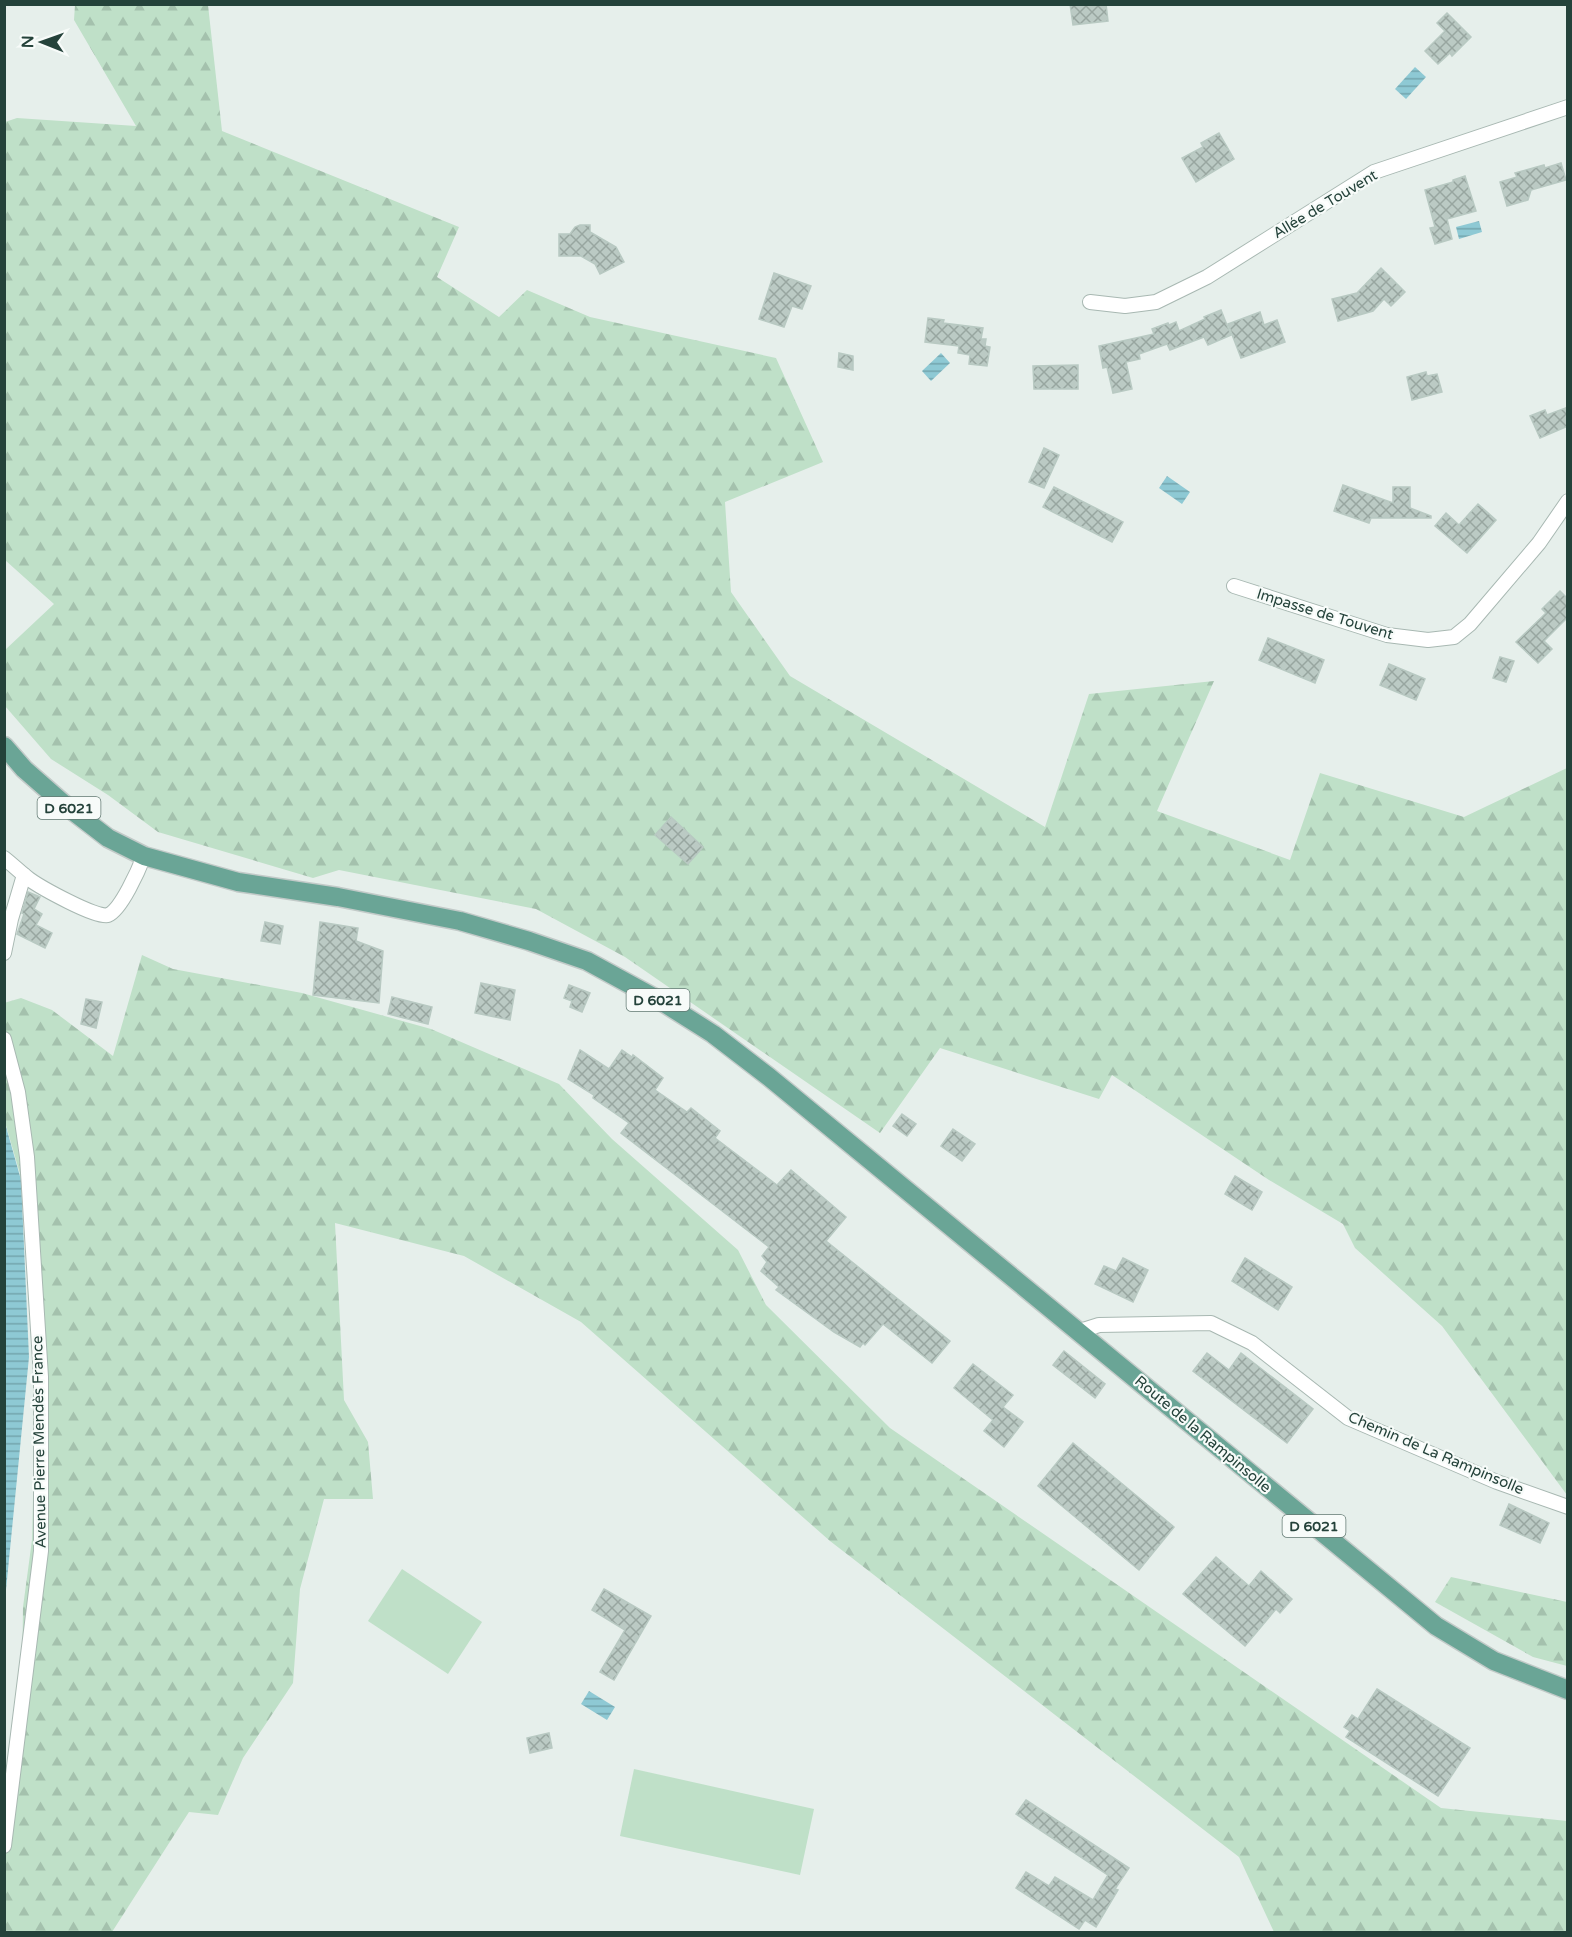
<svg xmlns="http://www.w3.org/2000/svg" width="1572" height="1937" font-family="'Varela Round',sans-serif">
  <defs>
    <pattern id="forest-firs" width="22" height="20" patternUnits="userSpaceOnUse" patternTransform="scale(1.5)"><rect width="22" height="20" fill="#bfe0c8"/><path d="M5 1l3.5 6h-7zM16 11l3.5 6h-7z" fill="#a4c1ad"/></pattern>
    <pattern id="water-rules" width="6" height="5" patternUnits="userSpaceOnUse" patternTransform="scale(1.5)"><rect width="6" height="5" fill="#8ec9d4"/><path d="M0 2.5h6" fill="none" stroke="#74a5ad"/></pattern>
    <pattern id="building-cross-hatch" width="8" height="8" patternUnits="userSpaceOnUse" patternTransform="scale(1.5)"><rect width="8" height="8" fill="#bbcac4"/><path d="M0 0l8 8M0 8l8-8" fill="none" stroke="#98a6a0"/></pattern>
  </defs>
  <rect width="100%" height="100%" fill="#e6efeb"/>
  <!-- green -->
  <g fill="#bfe0c8">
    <path d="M402,1569L482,1622L448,1674L368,1621Z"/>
    <path d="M634,1769L814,1809L800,1875L620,1836Z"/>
  </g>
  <!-- forest -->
  <g fill="url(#forest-firs)">
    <path d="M75,5H208L222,131L459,227L437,277L499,317L527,290L590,317L776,358L823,462L725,502L731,592L790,676L1045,827L1089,694L1214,681L1157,811L1290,860L1320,773L1464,817L1567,768V1495L1442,1326L1355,1248L1343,1224L1269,1180L1112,1075L1099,1099L940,1048L880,1133L625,957L536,909L339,870L313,878L158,832L108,795L51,759L5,706V650L54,604L5,560V122L17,118L136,126L74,20Z"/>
    <path d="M142,955L173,969L302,993L431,1029L559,1084L612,1139L738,1250L766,1305L890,1428L1441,1808L1567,1821V1932H1274L1239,1857L830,1541L581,1322L464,1256L335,1223L344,1400L368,1442L373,1499H324L300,1589L293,1683L243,1758L218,1815L189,1812L112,1932H5V1826L22,1686L23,1607L32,1540L34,1455L33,1326L28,1287L22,1192L20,1174L5,1122L4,1003L21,998L52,1010L113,1056Z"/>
    <path d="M1451,1577L1567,1602V1666L1533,1657L1435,1602Z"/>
  </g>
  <!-- water -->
  <g fill="url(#water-rules)">
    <path d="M1415,67L1426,77L1406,99L1395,89Z"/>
    <path d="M1479,221L1482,232L1459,239L1456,227Z"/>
    <path d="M941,353L950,363L931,381L922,371Z"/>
    <path d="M1167,476L1190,492L1182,504L1159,488Z"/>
    <path d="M5,1123L21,1180L29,1357L5,1600Z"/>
    <path d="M589,1691L615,1707L607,1720L581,1704Z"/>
  </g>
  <!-- building -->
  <g fill="url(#building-cross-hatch)" stroke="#b8c9c2" stroke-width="1.5">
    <path d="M1070,4H1106L1108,21L1073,25Z"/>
    <path d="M1447,13L1471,37L1452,56L1450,53L1438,64L1425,51L1445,31L1437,23Z"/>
    <path d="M1219,133L1234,159L1196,182L1182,158L1203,147L1201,143Z"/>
    <path d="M1561,163L1566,180L1531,190L1528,200L1507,206L1500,182L1517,177L1515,173L1544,165L1545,168Z"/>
    <path d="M1465,176L1476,211L1447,219L1452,239L1435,244L1430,228L1435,227L1425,190L1453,182V180Z"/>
    <path d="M580,225H590V232L616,247L624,262L600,274L595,264L581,256H559V234H570L575,227Z"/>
    <path d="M1381,268L1405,292L1391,306L1384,299L1373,311L1338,321L1332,299L1357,293Z"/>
    <path d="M774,273L811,286L802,309L792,306L784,327L759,319Z"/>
    <path d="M1221,310L1231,335L1208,345L1204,337L1170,350L1167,344L1139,354L1140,359L1126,362L1132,389L1113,393L1107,367L1103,368L1099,346L1154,334L1152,329L1168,323L1169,325L1176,322L1179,331L1205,319L1204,317Z"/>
    <path d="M1260,312L1264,325L1277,320L1285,342L1241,358L1228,324Z"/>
    <path d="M928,318L944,320L943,323L983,328L981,339H986L985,346L990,347L987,366L969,364L970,355L958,353L959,346L925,342Z"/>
    <path d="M839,353L853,356V370L838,367Z"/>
    <path d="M1078,365V389H1034L1033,366Z"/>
    <path d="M1426,372L1427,376L1437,374L1442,392L1412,400L1407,377Z"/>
    <path d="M1568,407V426L1540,438L1530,416L1545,410L1547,415Z"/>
    <path d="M1044,448L1059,455L1044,488L1029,482Z"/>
    <path d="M1343,485L1393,503V487H1410V508L1431,516V518H1371L1369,523L1334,511Z"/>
    <path d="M1054,487L1123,522L1112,542L1043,507Z"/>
    <path d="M1478,504L1496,520L1467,553L1435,526L1446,513L1459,525Z"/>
    <path d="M1560,591L1568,599V617L1544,641L1552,649L1538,663L1516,642L1546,613L1542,609Z"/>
    <path d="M1268,638L1324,660L1315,683L1259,660Z"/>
    <path d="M1500,657L1514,661L1506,682L1493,678Z"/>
    <path d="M1389,664L1425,679L1416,700L1380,685Z"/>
    <path d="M671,817L703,847L688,864L655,835Z"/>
    <path d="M28,892L40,897L34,909L42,914L36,925L52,933L45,948L17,934L24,914L22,913Z"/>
    <path d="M265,922L283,926L280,944L261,941Z"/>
    <path d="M320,922L358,928L356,941L383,951L379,1003L313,995Z"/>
    <path d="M481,983L515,990L510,1020L475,1013Z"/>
    <path d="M569,985L590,993L582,1012L570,1007L572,1001L564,998Z"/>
    <path d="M392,997L432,1007L428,1024L388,1014Z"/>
    <path d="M86,999L102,1002L96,1028L81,1024Z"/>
    <path d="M580,1050L609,1069L622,1050L632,1057L633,1055L663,1078L655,1090L687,1112L691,1108L720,1131L715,1138L777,1185L791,1170L846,1217L826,1241L950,1341L932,1363L883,1324L865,1345L863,1343L860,1347L834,1332L776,1290L779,1287L761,1271L767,1262L762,1256L769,1247L621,1133L629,1123L593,1098L594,1095L568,1079Z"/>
    <path d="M902,1114L916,1124L907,1136L893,1126Z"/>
    <path d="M953,1129L975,1144L962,1161L941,1146Z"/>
    <path d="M1235,1176L1262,1192L1252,1210L1225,1194Z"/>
    <path d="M1123,1258L1148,1270L1133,1302L1095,1284L1104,1266L1116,1271Z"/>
    <path d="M1245,1258L1292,1287L1278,1310L1232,1281Z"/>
    <path d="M1064,1351L1105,1384L1095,1398L1053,1365Z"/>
    <path d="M1207,1353L1229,1370L1241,1353L1313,1409L1287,1443L1193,1371Z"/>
    <path d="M973,1364L1013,1395L1003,1407L1023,1422L1004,1447L984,1431L993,1420L954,1388Z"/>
    <path d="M1073,1443L1174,1527L1139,1570L1038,1486Z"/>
    <path d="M1509,1504L1549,1523L1540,1543L1500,1525Z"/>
    <path d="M1216,1557L1249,1586L1261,1571L1292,1599L1280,1613L1276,1609L1245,1646L1183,1594Z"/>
    <path d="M604,1589L651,1616L614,1680L600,1672L625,1630L592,1610Z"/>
    <path d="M1377,1689L1470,1748L1438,1796L1346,1737L1350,1731L1344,1727L1352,1715L1358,1719Z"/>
    <path d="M549,1733L552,1748L530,1753L527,1738Z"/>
    <path d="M1026,1800L1129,1868L1115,1889L1118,1890L1096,1927L1085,1920L1079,1929L1016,1888L1026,1872L1049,1886L1055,1877L1093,1900L1108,1875L1016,1814Z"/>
  </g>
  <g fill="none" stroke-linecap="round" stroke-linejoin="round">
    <defs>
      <g id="minor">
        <path d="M1090,302L1125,306L1156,302L1207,277L1374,172L1568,107"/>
        <path d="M1234,586L1387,635L1428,640L1454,637L1470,624L1539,543L1568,501"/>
        <path d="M4,858C13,865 21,873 29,879C40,887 97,919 108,915C121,910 139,869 144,856"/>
        <path d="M4,953L11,919L24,875"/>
        <path d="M4,1039L18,1092L27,1157L41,1377V1551L4,1846"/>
        <path d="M1080,1331L1099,1325L1211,1323L1252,1343L1348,1418L1497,1482L1568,1507"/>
      </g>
      <path id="primary" d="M4,746L24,769L65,805L108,838L144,856L238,882L338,897L460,921L529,941L587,961L664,1003L713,1034L769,1077L1436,1626L1494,1661L1568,1690"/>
    </defs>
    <!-- minor casing -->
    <use href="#minor" stroke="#a8b8b2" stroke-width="16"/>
    <!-- primary casing -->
    <use href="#primary" stroke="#c2cac8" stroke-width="21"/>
    <!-- minor -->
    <use href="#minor" stroke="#fff" stroke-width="14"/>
    <!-- primary -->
    <use href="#primary" stroke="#6aa596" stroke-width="18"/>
  </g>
  <g text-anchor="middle" stroke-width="4.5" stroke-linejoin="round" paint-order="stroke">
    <!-- shield labels -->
    <g fill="#f7fbf9" stroke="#637a73" stroke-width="1.5">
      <rect x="37.5" y="797" width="63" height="22" rx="4.5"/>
      <rect x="626.5" y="989" width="63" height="22" rx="4.5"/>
      <rect x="1282.5" y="1515" width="63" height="22" rx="4.5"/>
    </g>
    <g font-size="14" font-weight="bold" fill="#24423a">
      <text x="69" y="813">D 6021</text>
      <text x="658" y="1005">D 6021</text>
      <text x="1314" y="1531">D 6021</text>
    </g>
    <!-- street labels -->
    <g font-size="15" fill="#24423a" stroke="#f7fbf9">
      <text transform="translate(1325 204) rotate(-31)" y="5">Allée de Touvent</text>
      <text transform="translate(1325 614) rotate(17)" y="5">Impasse de Touvent</text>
      <text transform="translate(1203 1434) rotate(40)" y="5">Route de la Rampinsolle</text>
      <text transform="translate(39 1442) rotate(-91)" y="5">Avenue Pierre Mendès France</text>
      <text transform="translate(1436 1453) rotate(23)" y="5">Chemin de La Rampinsolle</text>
    </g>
  </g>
  <!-- border -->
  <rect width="1572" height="1937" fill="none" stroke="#24423a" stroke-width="12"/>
  <!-- north arrow -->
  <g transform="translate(42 42) rotate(271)" stroke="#f7fbf9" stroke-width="4.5" paint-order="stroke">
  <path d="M0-4.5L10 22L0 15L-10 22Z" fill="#24423a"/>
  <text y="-9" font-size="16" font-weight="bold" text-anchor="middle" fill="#24423a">N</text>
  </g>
</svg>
